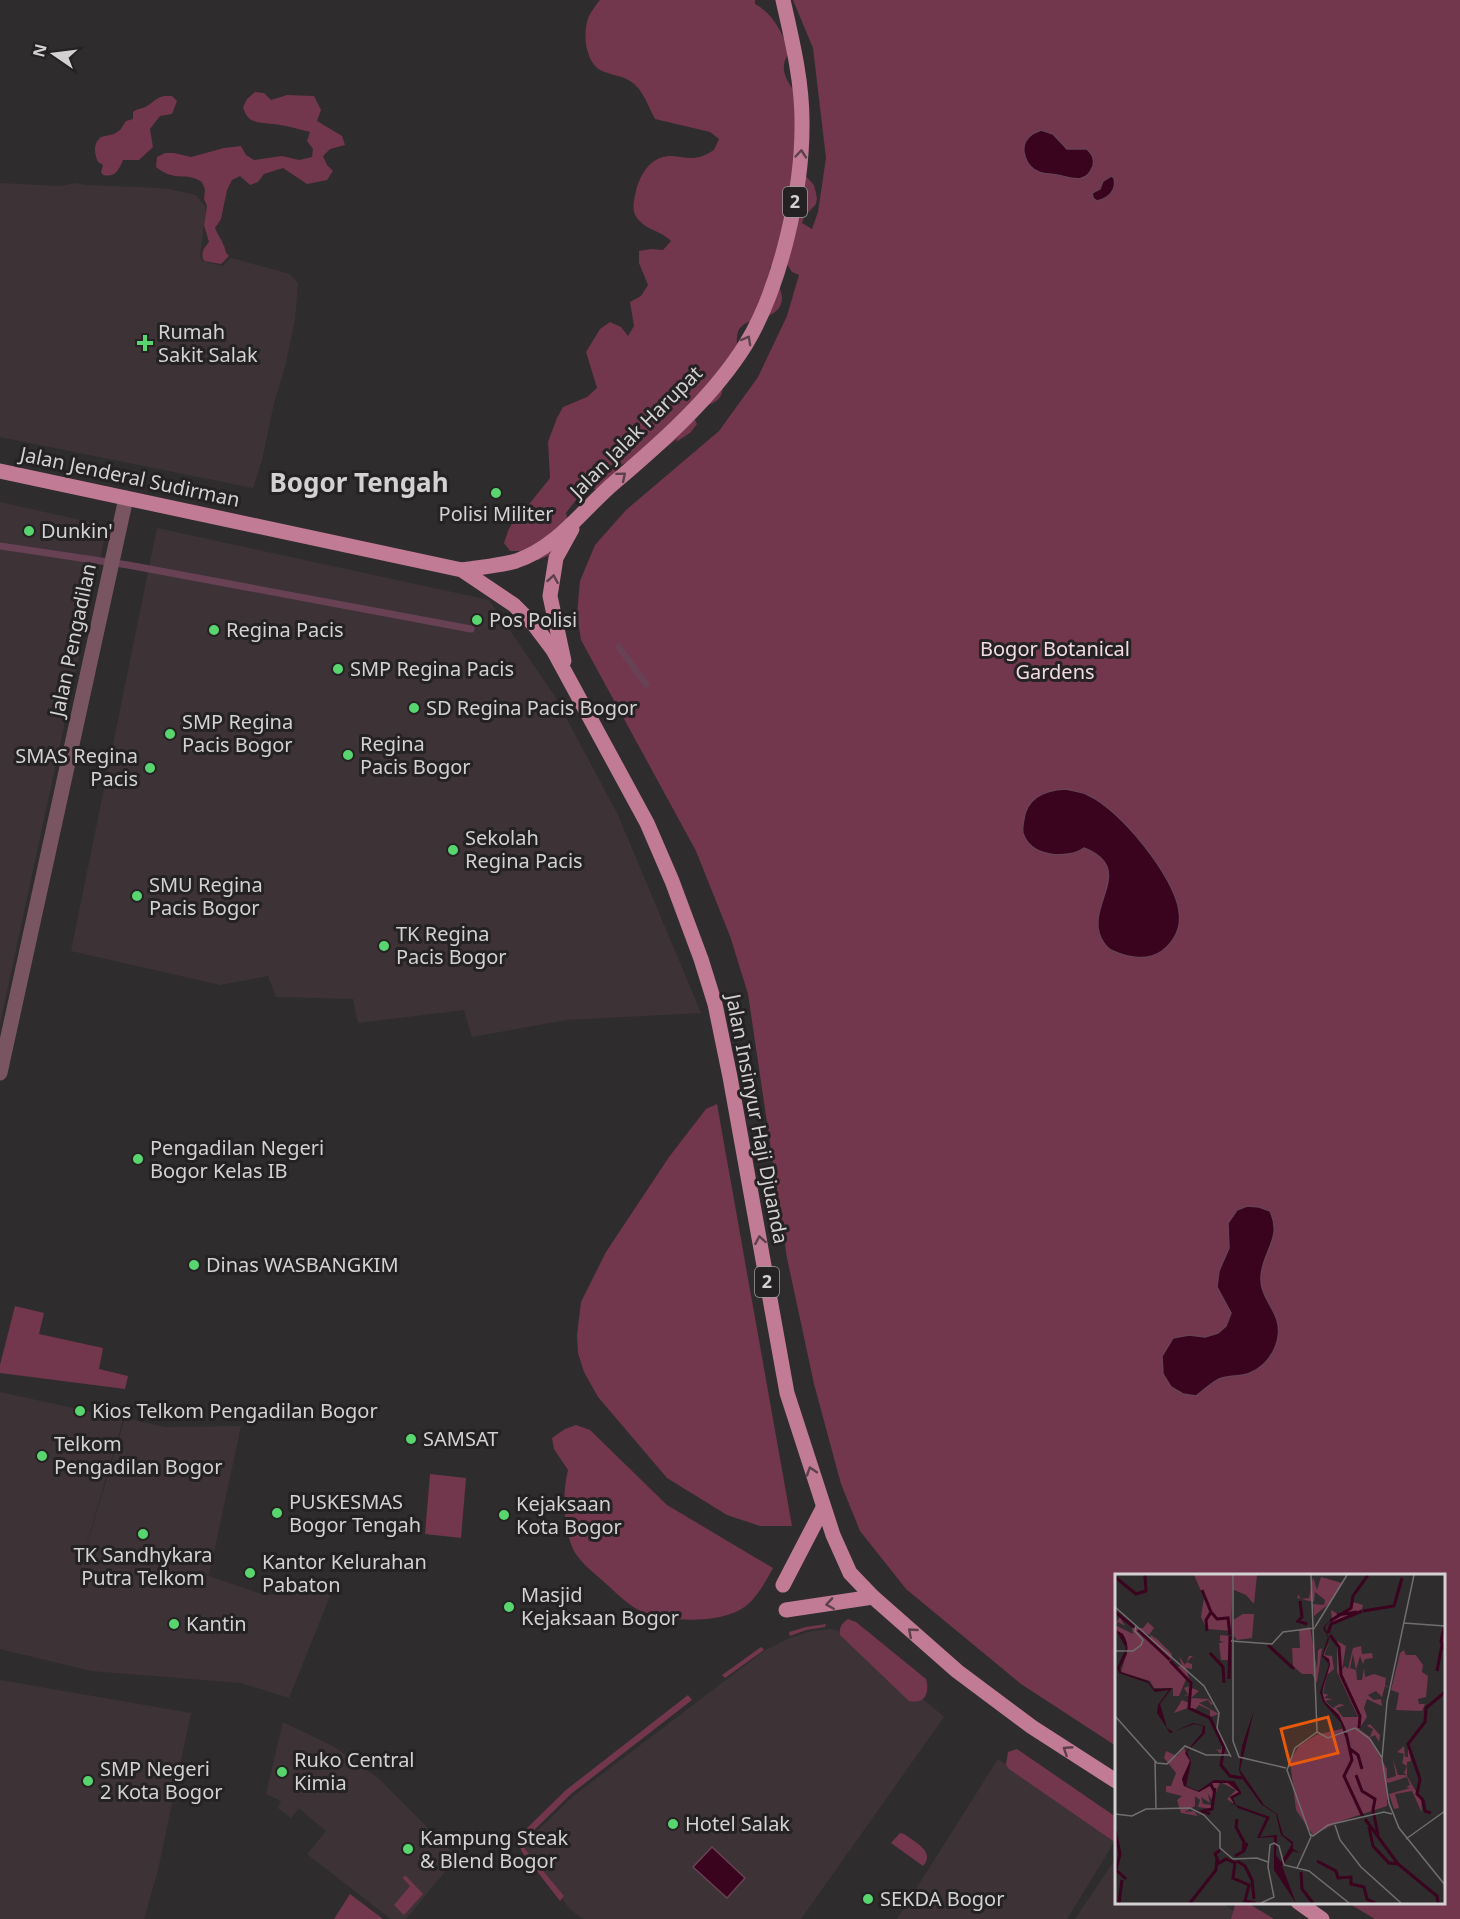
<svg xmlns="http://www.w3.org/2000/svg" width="1460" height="1919" font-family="'Noto Sans',sans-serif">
  <rect width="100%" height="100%" fill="#2f2c2d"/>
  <!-- built -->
  <g fill="#3d3336">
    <path d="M0,183L60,186L76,183L85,185L139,187L169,189L196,195L206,207L200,256L202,261L223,266L231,258L290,274L298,283L295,319L285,367L274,403L262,460L253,488L0,437Z"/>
    <path d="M0,502L107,526L0,1024Z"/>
    <path d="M157,528L489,600L554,695L618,815L701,1013L566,1020L472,1037L464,1010L358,1023L353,999L276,997L268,976L220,985L71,951Z"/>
    <path d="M0,1392L123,1419L86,1547L78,1546L86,1548L125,1418L165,1427L241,1426L209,1575L185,1570L209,1576L264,1595L332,1591L289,1698L241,1683L91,1671L0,1649Z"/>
    <path d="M831,1629L845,1633L944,1717L801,1919H583L571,1910L525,1852V1843L572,1797L764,1651L790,1638L811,1631Z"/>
    <path d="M0,1680L191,1713L158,1870L144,1919H0Z"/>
    <path d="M283,1722L333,1746L378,1778L457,1857L406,1919H391L307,1854L326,1831L299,1808L291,1818L278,1808L281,1801L266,1794Z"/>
    <path d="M998,1759L1116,1834V1839L1067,1919H897Z"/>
    <path d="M1116,1858V1902L1222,1903L1245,1919H1075Z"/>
  </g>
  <!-- green -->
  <g fill="#72364d">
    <path d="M600,0H755V4C774,14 781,32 790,51C779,67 784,77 795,92L802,172L814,185L817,198L816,204L804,217L802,223L812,229L818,212L826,158L813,48L793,0H1460V1919H1375L1348,1903L1444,1902V1576H1116V1746L1021,1684L906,1589L860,1531L841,1484L814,1384L787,1258L748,994L730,936L696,851L581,640L577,615L580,581L595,545L626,510L719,431L758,377L787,316L799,275L792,272L786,263L770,267C771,278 782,287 782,297C782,326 739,311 737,337C736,343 738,350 739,356L722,382C726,406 706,402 692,413L697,424L690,433L676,442L678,438L664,449L625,463L621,465L619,471L598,489H581L576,500L566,513L568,524L550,555L538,560L533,559L525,551H510L504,543L508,531L516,516L526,508L550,478L548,442L557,418L563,407L587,397L597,388L586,352L600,329L610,322L621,327L628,336L634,326L630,302L641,296L648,285L639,263V251L651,249L663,250L671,241C660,230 647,231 637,218C631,210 634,200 636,191C640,175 650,157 669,156C677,156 685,158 692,158C701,158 707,154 714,150L719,139L710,132L655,119C648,106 644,92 633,83C623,75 613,76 602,71C585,63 582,32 589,16C592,10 596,5 600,0Z"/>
    <path d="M255,92L264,93L271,100L287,95L314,96L321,110L317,121L342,136L345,145L330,149L323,156L327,165L333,171L327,180L307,184L283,168L264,174L258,182L250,185L240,176L232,180L227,190L221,219L215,228C218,236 221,238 223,244C226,249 224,251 229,256L221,264L204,261C200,253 204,248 209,242L204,225L207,206L204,199L205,190L202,182C185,171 176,183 156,167L157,157L165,153H174L191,157L224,148L241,146L246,155L254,160L282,156L299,160L312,157L313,149L307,141L310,132C298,129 285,125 273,124C257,122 248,124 243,107L247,99Z"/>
    <path d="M164,96H172L177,101L172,114L160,116L150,129L153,147L139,160H123C119,169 116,178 103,175L101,172L103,165L98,162C95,155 93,146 98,140L101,137L114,134L120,130L126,121L133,119V112C138,108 142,109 147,106C153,103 155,98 164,96Z"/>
    <path d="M717,1104L792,1526H760L727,1515L667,1478L598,1397L584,1372L578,1353L577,1335L581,1302L606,1252L669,1157L706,1109Z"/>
    <path d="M15,1306L44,1313L39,1334L103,1348L99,1369L128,1376L125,1389L0,1373V1365Z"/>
    <path d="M576,1425L590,1430L667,1505L773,1568C766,1581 758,1596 746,1606C721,1625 662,1623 635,1608C624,1601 613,1590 603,1581C594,1573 580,1562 574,1551C563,1528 562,1495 568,1470L554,1449L552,1438L565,1429Z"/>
    <path d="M430,1474L466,1478L461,1538L425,1534Z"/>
    <path d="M848,1619L856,1622L926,1679C930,1692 925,1705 909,1701L840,1635C839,1627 842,1623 848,1619Z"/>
    <path d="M826,1624L825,1627L806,1630L790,1636L789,1632L806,1627Z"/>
    <path d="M761,1647L764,1650L725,1678L722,1675Z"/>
    <path d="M688,1695L692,1700L571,1794L524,1840L525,1849L529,1854L564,1896L560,1901L522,1852L518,1842L521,1834L566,1790Z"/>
    <path d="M1017,1749L1116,1817V1843L1009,1769L1006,1765L1008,1752Z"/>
    <path d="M900,1833L904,1834C915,1842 936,1852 923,1866L891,1843Z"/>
    <path d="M406,1876L423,1894L404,1915L394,1905L410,1886L402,1877Z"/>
    <path d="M350,1894L383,1919H334Z"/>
    <path d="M1240,1902L1251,1905L1274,1919H1231L1235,1905Z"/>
  </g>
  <!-- water -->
  <g fill="#3a031e" stroke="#684154" stroke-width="1.5">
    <path d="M1041,130L1053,134L1067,149H1087C1092,154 1095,158 1093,166C1086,185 1072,178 1057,175C1051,173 1045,175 1039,172C1026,167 1018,148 1029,137C1032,133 1037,132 1041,130Z"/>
    <path d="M1111,176L1114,178C1117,190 1109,198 1097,201L1093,198L1092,193L1100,189L1103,181Z"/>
    <path d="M1066,789C1073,791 1082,792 1088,795C1120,809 1175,877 1179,911C1182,928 1174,942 1162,951C1148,961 1128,958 1113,951C1108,949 1104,944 1101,938C1085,905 1137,869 1084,848C1067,860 1030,857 1023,833C1022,829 1023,824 1024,819C1027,797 1046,790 1066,789Z"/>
    <path d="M1247,1206L1259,1207L1270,1211C1283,1239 1262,1251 1261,1277C1260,1294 1272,1305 1277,1320C1283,1341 1270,1365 1250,1373C1240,1377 1229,1375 1219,1379C1211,1383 1203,1391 1196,1396L1183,1394L1171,1387L1163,1374L1162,1356L1173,1338L1189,1335L1205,1337L1218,1333L1226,1326L1231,1313L1217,1287L1219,1271L1229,1248L1228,1223L1237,1210Z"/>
    <path d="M712,1847L745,1878L727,1898L693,1867Z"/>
  </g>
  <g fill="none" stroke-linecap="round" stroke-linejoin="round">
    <!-- stream -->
    <g stroke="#684154" stroke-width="7">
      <path d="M0,546L128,565L471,629"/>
      <path d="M619,647L646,684"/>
    </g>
    <!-- minor -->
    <path stroke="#795561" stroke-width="15" d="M0,1073L126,498"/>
    <!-- major -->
    <g stroke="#c27b95" stroke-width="15">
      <path d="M0,471L462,570L514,605L535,626L553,650L647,823L672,881L701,959L715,1004L730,1077L787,1393L833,1535L850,1573L873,1597L957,1671L1032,1727L1116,1781"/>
      <path d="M462,570C480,567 499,566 516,561C558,547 583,509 615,482C661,443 714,396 746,344C781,286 803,188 802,121C802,80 792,40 783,0"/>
      <path d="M564,661L550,596L556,558L572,529"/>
      <path d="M783,1585L823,1508"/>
      <path d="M786,1610L873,1597"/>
      <path d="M1298,1902L1322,1919"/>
    </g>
  </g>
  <!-- one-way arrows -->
  <defs><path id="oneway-chevron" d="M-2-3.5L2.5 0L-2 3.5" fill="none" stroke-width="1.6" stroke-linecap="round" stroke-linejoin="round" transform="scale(1.5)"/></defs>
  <g stroke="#5c414b">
    <use href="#oneway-chevron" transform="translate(801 154) rotate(-85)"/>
    <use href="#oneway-chevron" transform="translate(747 340) rotate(-61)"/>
    <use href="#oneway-chevron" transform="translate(622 476) rotate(-40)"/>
    <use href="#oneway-chevron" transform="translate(553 579) rotate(-80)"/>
    <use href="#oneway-chevron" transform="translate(760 1240) rotate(-100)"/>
    <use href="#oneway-chevron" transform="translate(811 1471) rotate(-108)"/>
    <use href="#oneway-chevron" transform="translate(830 1604) rotate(171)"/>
    <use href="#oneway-chevron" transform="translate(912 1632) rotate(-139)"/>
    <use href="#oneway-chevron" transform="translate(1067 1750) rotate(-147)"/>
  </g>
  <!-- markers -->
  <g fill="#59d56f" stroke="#252223" stroke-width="2">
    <path d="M142 334h6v6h6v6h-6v6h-6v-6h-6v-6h6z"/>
    <circle cx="496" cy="493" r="6"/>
    <circle cx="29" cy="531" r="6"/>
    <circle cx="477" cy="620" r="6"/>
    <circle cx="214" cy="630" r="6"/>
    <circle cx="338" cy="669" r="6"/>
    <circle cx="414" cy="708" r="6"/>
    <circle cx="170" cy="734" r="6"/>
    <circle cx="348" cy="755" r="6"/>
    <circle cx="150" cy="768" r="6"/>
    <circle cx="453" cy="850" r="6"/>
    <circle cx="137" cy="896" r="6"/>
    <circle cx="384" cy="946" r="6"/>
    <circle cx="138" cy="1159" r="6"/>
    <circle cx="194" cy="1265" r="6"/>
    <circle cx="80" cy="1411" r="6"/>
    <circle cx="411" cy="1439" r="6"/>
    <circle cx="42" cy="1456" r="6"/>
    <circle cx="277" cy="1513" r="6"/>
    <circle cx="504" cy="1515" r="6"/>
    <circle cx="143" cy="1534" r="6"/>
    <circle cx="250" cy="1573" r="6"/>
    <circle cx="509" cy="1607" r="6"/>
    <circle cx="174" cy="1624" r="6"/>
    <circle cx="282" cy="1772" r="6"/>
    <circle cx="88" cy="1781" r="6"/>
    <circle cx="673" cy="1824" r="6"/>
    <circle cx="408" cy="1849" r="6"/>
    <circle cx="868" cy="1899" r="6"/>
  </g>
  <g text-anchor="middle" stroke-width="6" stroke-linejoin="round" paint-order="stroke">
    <!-- shield labels -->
    <g fill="#252223" stroke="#9f9c9e" stroke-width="1.5">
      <rect x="783" y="187" width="24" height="30" rx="4.5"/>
      <rect x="755" y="1267" width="24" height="30" rx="4.5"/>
    </g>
    <g font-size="18" font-weight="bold" fill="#d3d1d2">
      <text x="795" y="208">2</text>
      <text x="767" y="1288">2</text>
    </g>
    <!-- poi labels -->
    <g font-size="20" fill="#d3d1d2" stroke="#252223" text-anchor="start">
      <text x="158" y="339">Rumah<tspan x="158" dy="23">Sakit Salak</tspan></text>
      <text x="496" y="521" text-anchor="middle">Polisi Militer</text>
      <text x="41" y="538">Dunkin'</text>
      <text x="489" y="627">Pos Polisi</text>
      <text x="226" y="637">Regina Pacis</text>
      <text x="350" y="676">SMP Regina Pacis</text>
      <text x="426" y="715">SD Regina Pacis Bogor</text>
      <text x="182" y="729">SMP Regina<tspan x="182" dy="23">Pacis Bogor</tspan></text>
      <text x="360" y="751">Regina<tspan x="360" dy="23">Pacis Bogor</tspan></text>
      <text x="138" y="763" text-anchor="end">SMAS Regina<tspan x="138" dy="23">Pacis</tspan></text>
      <text x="465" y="845">Sekolah<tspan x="465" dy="23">Regina Pacis</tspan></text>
      <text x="149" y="892">SMU Regina<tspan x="149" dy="23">Pacis Bogor</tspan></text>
      <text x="396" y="941">TK Regina<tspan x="396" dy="23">Pacis Bogor</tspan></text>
      <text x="150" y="1155">Pengadilan Negeri<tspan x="150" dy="23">Bogor Kelas IB</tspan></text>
      <text x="206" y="1272">Dinas WASBANGKIM</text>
      <text x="92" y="1418">Kios Telkom Pengadilan Bogor</text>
      <text x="423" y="1446">SAMSAT</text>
      <text x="54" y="1451">Telkom<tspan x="54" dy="23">Pengadilan Bogor</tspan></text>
      <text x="289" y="1509">PUSKESMAS<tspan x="289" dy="23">Bogor Tengah</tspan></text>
      <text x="516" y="1511">Kejaksaan<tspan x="516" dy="23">Kota Bogor</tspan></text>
      <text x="143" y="1562" text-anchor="middle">TK Sandhykara<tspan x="143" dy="23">Putra Telkom</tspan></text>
      <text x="262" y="1569">Kantor Kelurahan<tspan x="262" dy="23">Pabaton</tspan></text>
      <text x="521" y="1602">Masjid<tspan x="521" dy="23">Kejaksaan Bogor</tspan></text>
      <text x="186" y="1631">Kantin</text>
      <text x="294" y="1767">Ruko Central<tspan x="294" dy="23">Kimia</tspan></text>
      <text x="100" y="1776">SMP Negeri<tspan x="100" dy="23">2 Kota Bogor</tspan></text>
      <text x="685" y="1831">Hotel Salak</text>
      <text x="420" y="1845">Kampung Steak<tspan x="420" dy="23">&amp; Blend Bogor</tspan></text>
      <text x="880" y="1906">SEKDA Bogor</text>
    </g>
    <!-- street labels -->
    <g font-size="20" fill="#d3d1d2" stroke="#252223">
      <text transform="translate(636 432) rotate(-45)" y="7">Jalan Jalak Harupat</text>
      <text transform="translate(130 477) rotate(12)" y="7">Jalan Jenderal Sudirman</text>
      <text transform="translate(73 640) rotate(-78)" y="7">Jalan Pengadilan</text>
      <text transform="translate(757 1119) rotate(79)" y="7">Jalan Insinyur Haji Djuanda</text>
    </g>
    <!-- park labels -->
    <g font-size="20" fill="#f2dae2" stroke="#252223">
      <text x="1055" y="656">Bogor Botanical<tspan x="1055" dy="23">Gardens</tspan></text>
    </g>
    <!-- district labels -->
    <g font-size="26" font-weight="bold" fill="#d3d1d2" stroke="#252223">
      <text x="359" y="492">Bogor Tengah</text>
    </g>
  </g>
  <!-- overview -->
  <g transform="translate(1115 1574)">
    <rect width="330" height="330" fill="#2f2c2d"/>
    <path d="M79,1H118L116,57L92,55L86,43L89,24ZM119,1H142L139,30L131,21L119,16ZM198,3L202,16L206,3L227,9L215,29L199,42L198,30L209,31L210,26L200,18L199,28L182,24L184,20L185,25L194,24ZM238,28L248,31L246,38L217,48L216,36L223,40L236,34ZM128,40H139L137,64L122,66L117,59L118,46ZM5,43L10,52L3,48L0,51L18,60L17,54H28L33,48L39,54L34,61L23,56L34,67L36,61L43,66L57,80L56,87L63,93L67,91L64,82L70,91L74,82H78L71,88L77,90V95L71,94L77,114L84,117L76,124L93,125L98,130L96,131L93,126L84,129L104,140L95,143V136L84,131L79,137L94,143L109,168L110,180L106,190L109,194L112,200L127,204L114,202L105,190L109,180L105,179L101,175L106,176V172L108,179L109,173L94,144L78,137L73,134L59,139L67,126L74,129L75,121L69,122L73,120L69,114L75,112L72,103L64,122H58V114H39L35,107L6,98L13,74L10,63L0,57V50ZM195,53L202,95L203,76L207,74L202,109L197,100H187L178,92L177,74H185L184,55ZM105,61L114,62L115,86H106L104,69L109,68L105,67ZM216,66L209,81L217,82L219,95L212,101L208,119L213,121L209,124L218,125L210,127L218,134L224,130L230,131L221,134L228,143H243L222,98V67L231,72L227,96L230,92L233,95L238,74L246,72L247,80L257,79L258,84L250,85L248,90L245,82L241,96L238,80L235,94L241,96L242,106H247L249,94L250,103L259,100L271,104L270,111L275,114L270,112L267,123L261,117L253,121L259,126L266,125L267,132L252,125L249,134L252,143L244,155L255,163L258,155L252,152L255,150L265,161L264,168L260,161L254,164L272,195V232L226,247L198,261L181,236L175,187L184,172L201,161L234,153L230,154L224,141L210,128L208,123V108L215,90L208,81ZM289,76L291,81H301L308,91L307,98L313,102L311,123L303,125L304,130H310L307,137L281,136L284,119L276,116L285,79ZM293,171L296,187L292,188V202L306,226L307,239L297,217L280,220L284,234L279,235L274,220L295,214L291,213L295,211L292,203L273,209L271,205L281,202L278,185L283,201H292L289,199L292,192L287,189L289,180L282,178L289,172L290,183H293ZM69,174L75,187L67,205L69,212L84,218L99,208H108L113,209L124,218L115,223L119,230L112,225L121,216L105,208L98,227L93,220L95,229L86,223L88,230L98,231V235L83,233L85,226L80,222V232L70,238L79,237L83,242L66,239L62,226L67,222L51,218V212H56L61,199L49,184L51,177L62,182Z" fill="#72364d"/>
    <path d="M217,44L210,53L214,65L208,81L214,85L215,91L207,118L210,128L224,141L231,156L230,163L226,149L208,128L205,118L214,90L207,82L213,63L208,54ZM1,56L8,60L12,69V80L5,94L6,98L33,107L39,115L57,114L45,130L52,154L58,158L78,149L90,152V159L72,178L76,188L71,212L83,217L99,206L119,207L126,218V220L118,224L121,231L155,243L145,263L162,261L161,281L166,288L177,270L166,261L161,240L146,230L127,204L124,196L125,186L127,172L139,136L125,196L149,231L162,240L168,261L178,268V275L185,279L178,277L167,292L181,329L159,296V263L142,264L151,244L123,234L119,230L114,232L119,229L115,223L124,218L113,209H97L100,216L99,220L95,212L84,218L69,212L67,205L75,187L70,179L87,159L88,152L79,150L55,159L42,139L43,131L54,116L40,118L33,109L4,99L2,94L11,74Z" fill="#3a031e"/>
    <path fill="none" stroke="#3a031e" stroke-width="3" d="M0,3L21,20L31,17L30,1M87,16L96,38L91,46L92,57M185,27L187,43L183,47L192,50M248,37L279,32L287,4M0,38L19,53M96,38L102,45L113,44L115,61M222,41L242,38M215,47L236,34L238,22L253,1M329,54L326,67L330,76M23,56L55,86M213,59L216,50L247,37M215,61L224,73L226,101L245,142L244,154M153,71L179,95M95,79L108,93L109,109M55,87L76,109L74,134L95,144L109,173L106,191L115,202L127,204M322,97L327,71M114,105L115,62M231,159L237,186L229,202L248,243M235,175L243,181L247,195M241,201L247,217L260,225L258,236L263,261M316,239L310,237L308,226L302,220L305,205L293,170L310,148L311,134L330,118M95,240L88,237L97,235L100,214M122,245L121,253L129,268L128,277M250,245L283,290L322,322L323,329M254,253L258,272L274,289L283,290M0,256L5,280L1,296L11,305M105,276L100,280L104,289L111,285L120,289L118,304L134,311L130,327L141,329M120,282L129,277L132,269M122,287L130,292L137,306L139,325M202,287L221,297L223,304L236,303V310L249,313L252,325L260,329M186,298L187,315L198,329M4,329L7,306M75,329L101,296L102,283"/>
    <path fill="none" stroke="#716e6f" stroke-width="1.5" d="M118,1V167L124,183L171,194M196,1L202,158M299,1L272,128L267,185L274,229L284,254L330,311M0,33L89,112L104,139L102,154L116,183M289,49L330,52M200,53L232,1M116,67L157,70L168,58L200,54M0,77H18L26,71L28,66L20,57L21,52M0,142L42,189L52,190L70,172L91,181H115M202,158L213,164L240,154L255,165L267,184M40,187L41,234M0,240L17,242L31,235L75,234L89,241L105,258V274L118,285L142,284L153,288M220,251L225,266L246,293L286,329M194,259L198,262L213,251L269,238L277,240M196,263L172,196L180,174L202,158M291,265L330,237M182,294L196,263M146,329L159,323L153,293L155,271L159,269L164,272L169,291L194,297L234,329"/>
    <path fill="#e8590c" fill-opacity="0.15" stroke="#e8590c" stroke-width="3" d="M213,143L223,179L175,191L166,155Z"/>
    <rect width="330" height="330" fill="none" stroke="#d3d1d2" stroke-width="3"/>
  </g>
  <!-- north arrow -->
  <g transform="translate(54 54) rotate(284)" stroke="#252223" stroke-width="4.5" paint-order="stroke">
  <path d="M0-4.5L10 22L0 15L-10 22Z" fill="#d3d1d2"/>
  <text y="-9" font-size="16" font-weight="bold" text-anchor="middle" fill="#d3d1d2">N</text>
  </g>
</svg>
